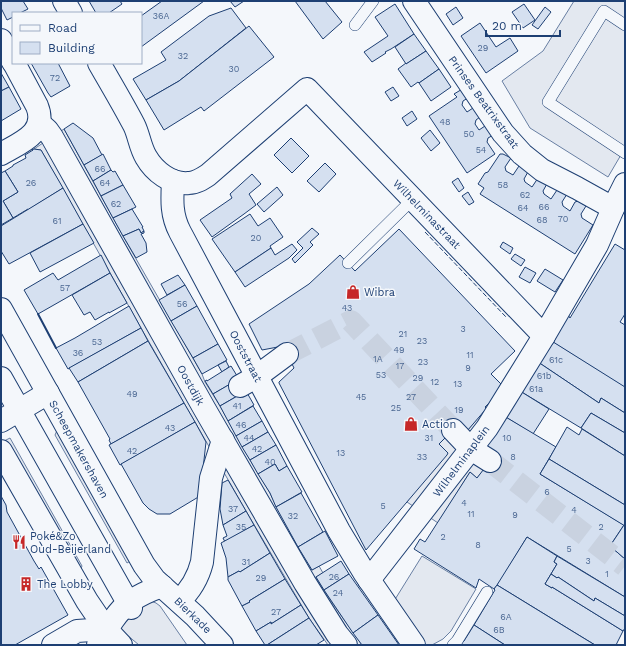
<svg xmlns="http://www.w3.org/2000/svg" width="626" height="646" font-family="'Work Sans',sans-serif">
  <rect width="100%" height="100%" fill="#f4f7fb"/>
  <!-- parking -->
  <g fill="#e3e8f0" stroke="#687fa3">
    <path d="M574,1H625V148L608,177L530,128L502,81L543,51Z"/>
    <path d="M64,129L123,236L202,374L205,382L220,406L250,460L270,493L277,508L312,570L319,566L323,573L316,577L333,604L362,645H328L309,618L246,511L141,328L41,150L34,149Z"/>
    <path d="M486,408L504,416L496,455L477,478L470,472L438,523L407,502L439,444L453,430L467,431Z"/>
    <path d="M59,426L134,559L127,563L55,435Z"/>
    <path d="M10,438L82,566L78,576L4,441Z"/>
    <path d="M422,556L476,589L451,631L443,639L432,645H425L394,601Z"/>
    <path d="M151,601L156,603L160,606L187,645H139L127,635L121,629L119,626L122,618Z"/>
  </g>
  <!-- building -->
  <g fill="#d5e0f0" stroke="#1d3f73">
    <path d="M1,1H23L28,9L20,13H13V17L7,20L1,8Z"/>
    <path d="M89,1H120L122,4L109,13H96Z"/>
    <path d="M162,1H204L141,47V16Z"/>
    <path d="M230,1H244L235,7Z"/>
    <path d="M295,1H325L342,22L323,39Z"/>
    <path d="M395,4L414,34L391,49L385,52L386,53L372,62L364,52L388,36L375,17Z"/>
    <path d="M524,4L535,20L523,28L512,12Z"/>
    <path d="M456,7L463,18L453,25L446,14Z"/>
    <path d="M545,7L551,12L538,29L532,25Z"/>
    <path d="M231,8L246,28L179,81L146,100L133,79L166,60L161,52L209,16Z"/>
    <path d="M480,23L496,47L510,38L518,51L486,73L461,36Z"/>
    <path d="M249,26L274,57L204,111L201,107L164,130L146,100L179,81Z"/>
    <path d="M414,34L426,51L406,64L395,47Z"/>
    <path d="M426,51L439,69L419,83L418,82L411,87L398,69L406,63V64Z"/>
    <path d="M31,63H58L70,86L51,97L48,93Z"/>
    <path d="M439,69L451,87L431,101L419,83Z"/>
    <path d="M1,73L9,87L1,91Z"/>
    <path d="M9,87L21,109L1,121V91Z"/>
    <path d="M393,87L399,96L391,101L385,92Z"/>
    <path d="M464,88L471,96L463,101L462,105L467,112L476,106L484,114L476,120L475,124L479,130L488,124L497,133L488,138L487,142L495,154L467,173L429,116L457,97L454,94Z"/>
    <path d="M412,111L417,119L407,126L402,118Z"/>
    <path d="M73,123L93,138L102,155L84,165L64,129Z"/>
    <path d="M430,130L440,143L431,151L421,138Z"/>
    <path d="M291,138L309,156L292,173L274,155Z"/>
    <path d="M34,149L41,150L63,188L28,210V209L13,218L3,201L18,192L5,171L13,166V165L26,158L25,155L33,150H32Z"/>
    <path d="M103,154L111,170L93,181L84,165Z"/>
    <path d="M500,154H503L511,158L505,167L506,171L513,175L519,166L522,165L529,170L524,179L525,182L532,187L538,178L548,182L543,191L544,194L551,199L557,190L567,194L562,202L563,206L570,211L575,202L578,201L586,206L581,214L582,218L593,225L575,254L480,194L484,188L478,184L485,173L488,172Z"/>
    <path d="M325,163L336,174L319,192L307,181Z"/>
    <path d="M111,170L113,172L115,171L123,185L101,196L93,181Z"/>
    <path d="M5,171L18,192L3,201L13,218L1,225V173Z"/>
    <path d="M252,174L261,184L249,194L256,205L244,214L212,237L200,220L232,198L230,194Z"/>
    <path d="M458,178L464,188L459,192L452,182Z"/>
    <path d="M123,185L136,207L113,218L101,196Z"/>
    <path d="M277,187L283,195L264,212L257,204Z"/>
    <path d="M63,188L83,224L9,264L1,251V226Z"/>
    <path d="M468,192L474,202L469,205L462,196Z"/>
    <path d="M132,209L143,227H142L144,231L141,233L139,229L123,236L113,218Z"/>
    <path d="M250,214L258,226L270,218L283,237L270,246L271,248L235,272L212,239Z"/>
    <path d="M83,224L94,243L40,272L30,253Z"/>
    <path d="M312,228L319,234L310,242L313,245L295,263L292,259L303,248L297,242Z"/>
    <path d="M139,229L141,233L144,231V233L141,234L146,243L147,252L136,258L123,236Z"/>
    <path d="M399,229L515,351L491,374L505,388L485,407L486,408V409L467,431L453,430L439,444L448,453L447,455L366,550L279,383V382L294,368L283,346L262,350L249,324L309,284L340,255L355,271Z"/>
    <path d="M503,242L513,248L510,254L500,247Z"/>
    <path d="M292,244L297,250L289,258L245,287L235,272L271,248L275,255Z"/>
    <path d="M615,244L625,250V314L620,322L625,325V388L551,341L568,315L570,318Z"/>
    <path d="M515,254L525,260L521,266L511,259Z"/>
    <path d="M101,255L110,273L38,314L24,290L53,273L58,280Z"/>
    <path d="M525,267L536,273L530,283L519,277Z"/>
    <path d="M545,269L563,280L555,292L537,281Z"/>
    <path d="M110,273L127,303L109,313V312L95,320L90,312L84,315L72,295Z"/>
    <path d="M178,275L185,285L167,295L161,284Z"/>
    <path d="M185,285L197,306L171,321L159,300Z"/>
    <path d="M129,306L141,328L68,369L56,348L75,338Z"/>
    <path d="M197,306L218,344L193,358L171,321Z"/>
    <path d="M141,328L148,341L78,382L69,368Z"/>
    <path d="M550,340L625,387V413L601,398L599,403L538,362Z"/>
    <path d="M148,341L184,403L111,444L109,440L110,439L78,382Z"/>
    <path d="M218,344L227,360L202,374L193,358Z"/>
    <path d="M226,361L229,367L222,372L218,365Z"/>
    <path d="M538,362L599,403L601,398L625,413V433L591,413L581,428L520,391Z"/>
    <path d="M231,366L239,379L213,394L205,381L207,380V381Z"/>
    <path d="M237,380L244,392L220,406L213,394Z"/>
    <path d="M246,391L254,405L228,421L220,406Z"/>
    <path d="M520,391L549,409L533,434L504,416Z"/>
    <path d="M184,403L195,422L120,465L109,445Z"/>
    <path d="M253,406L262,421L236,436L228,421Z"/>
    <path d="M591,413L625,433V456L581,428Z"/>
    <path d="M504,416L556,447L540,474L624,525L610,546L625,559V597L527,537L501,580L494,589L479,579L476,588L414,549L420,539L425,542L470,472L477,478L490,461L484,448Z"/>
    <path d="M262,421L268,432L242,447L236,436Z"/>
    <path d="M195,422L206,442L200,496L170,514H157L149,509L143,503L121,464Z"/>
    <path d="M567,427L579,435L582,429L625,456V505L549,459Z"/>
    <path d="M268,432L276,445L250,460L242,447Z"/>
    <path d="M276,445L287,466L279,471L275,464L258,474L250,460Z"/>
    <path d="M549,459L625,505V526L540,474Z"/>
    <path d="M275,464L279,471L287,466L302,492L276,507L270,493L258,474Z"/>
    <path d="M228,480L246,511L223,525L220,509L222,483Z"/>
    <path d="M301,493L323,532L298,547L276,507Z"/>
    <path d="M1,496L6,505L7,512L34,561L39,569L41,567L68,615L15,645H1Z"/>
    <path d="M246,511L254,525L225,542L223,538L227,536L223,525Z"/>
    <path d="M254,525L270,553L240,572L239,571L228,577L226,558L221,543Z"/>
    <path d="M624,525L625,526V559L610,546Z"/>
    <path d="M325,531L338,556L312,570L298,547Z"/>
    <path d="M527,537L557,556L554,562L557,564L545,584L552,588V587L623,631L616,645H595L497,585Z"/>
    <path d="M270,553L285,579L249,601L250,602L242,606L228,580V577L239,571L240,572Z"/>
    <path d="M557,556L625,597V616L595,598L594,601L558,577L557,578L551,574L557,564L554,562Z"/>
    <path d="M341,561L349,574L324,590L316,577Z"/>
    <path d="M349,574L378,615L353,633L324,590Z"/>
    <path d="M551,574L557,578L558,577L594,601L595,598L625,616V628L623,631L552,587V588L545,584Z"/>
    <path d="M285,579L301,605L271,624V622L256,631L242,606L250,602L249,601Z"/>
    <path d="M497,585L572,631L595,645H505L474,625L495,590L494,589Z"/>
    <path d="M301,605L309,618L267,645H265L256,631L271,622V624Z"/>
    <path d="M378,615L399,645H362L353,633Z"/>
    <path d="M309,618L324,640L316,645H267Z"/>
    <path d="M474,625L505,645H458L464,641Z"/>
  </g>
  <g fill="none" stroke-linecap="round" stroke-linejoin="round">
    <!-- street-tunnel -->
    <g stroke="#c9d2e0" stroke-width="22" stroke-dasharray="22 11" stroke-linecap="butt">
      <path d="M287,354L351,321L453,430"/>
      <path d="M490,461L625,566"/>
    </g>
    <defs>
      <g id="lane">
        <path d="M355,25L373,1"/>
        <path d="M625,25L604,11L548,102L625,153"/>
        <path d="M348,263L413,199"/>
        <path d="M453,645L457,641L487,592"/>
      </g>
      <g id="street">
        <path d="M64,1L71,13"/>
        <path d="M414,1L503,133L522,154L542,170L577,188L613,208"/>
        <path d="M1,40L13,62"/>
        <path d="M99,63C111,84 123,104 134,125C139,135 140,147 146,157C154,171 171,185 189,183C196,183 202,179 208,175L307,89L544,336L597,245L615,204L625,184"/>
        <path d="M39,123L47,130L52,137L204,408L305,583L337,634L346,645"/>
        <path d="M1,154C20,143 48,133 37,106L14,63"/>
        <path d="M173,181C172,200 171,215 180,232L339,531L365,574L414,645"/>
        <path d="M1,378L131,608"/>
        <path d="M240,386L256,377L287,354"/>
        <path d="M1,421L48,393"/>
        <path d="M453,430L471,449L490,461"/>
        <path d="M369,580L487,428L544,336"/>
        <path d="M179,601C191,590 198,578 202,562L211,478L223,440"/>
        <path d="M53,645L77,631L106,629"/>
        <path d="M98,645C107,629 116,612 131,601C141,594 151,590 162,586"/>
      </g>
      <g id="secondary">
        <path d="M1,309L144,565L155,580L195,616L222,645"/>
        <path d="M1,451L87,601L106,629L121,645"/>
      </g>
    </defs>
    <!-- lane casing -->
    <use href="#lane" stroke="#1d3f73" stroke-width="12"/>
    <!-- street casing -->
    <use href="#street" stroke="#1d3f73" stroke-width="24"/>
    <!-- secondary casing -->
    <use href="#secondary" stroke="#1d3f73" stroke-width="24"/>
    <!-- lane -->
    <use href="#lane" stroke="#f4f7fb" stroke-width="11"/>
    <!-- street -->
    <use href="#street" stroke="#f4f7fb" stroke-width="22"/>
    <!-- secondary -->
    <use href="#secondary" stroke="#f4f7fb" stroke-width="22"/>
    <!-- fence -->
    <path stroke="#1d3f73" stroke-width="1" stroke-dasharray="5 2" stroke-linecap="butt" d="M425,232L506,317"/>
    <!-- wall -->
    <path stroke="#1d3f73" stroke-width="2" d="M38,314L56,348"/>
  </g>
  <!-- icons -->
  <defs>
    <symbol id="shop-bare" viewBox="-9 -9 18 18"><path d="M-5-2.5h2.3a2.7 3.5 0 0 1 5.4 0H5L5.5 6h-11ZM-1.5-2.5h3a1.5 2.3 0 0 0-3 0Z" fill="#c62828" stroke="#f4f7fb" stroke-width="2.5" paint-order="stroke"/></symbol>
    <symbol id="restaurant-bare" viewBox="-9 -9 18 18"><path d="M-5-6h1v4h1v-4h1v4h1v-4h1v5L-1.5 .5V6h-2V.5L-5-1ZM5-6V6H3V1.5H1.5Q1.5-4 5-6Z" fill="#c62828" stroke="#f4f7fb" stroke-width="2.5" paint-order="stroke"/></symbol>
    <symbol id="building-bare" viewBox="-9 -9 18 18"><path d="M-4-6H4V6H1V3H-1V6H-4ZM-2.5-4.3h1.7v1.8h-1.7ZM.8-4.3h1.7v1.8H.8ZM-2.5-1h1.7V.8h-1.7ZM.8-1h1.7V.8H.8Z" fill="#c62828" stroke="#f4f7fb" stroke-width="2.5" paint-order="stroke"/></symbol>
  </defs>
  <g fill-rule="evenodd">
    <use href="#shop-bare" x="343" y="282" width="20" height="20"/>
    <use href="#shop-bare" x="401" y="414" width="20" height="20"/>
    <use href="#restaurant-bare" x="9" y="532" width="20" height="20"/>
    <use href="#building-bare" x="16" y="574" width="20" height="20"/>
  </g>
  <g text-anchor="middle" stroke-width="3" stroke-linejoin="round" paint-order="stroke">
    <!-- number labels -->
    <g font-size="9" fill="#4b6792">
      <text x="161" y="19">36A</text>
      <text x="483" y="51">29</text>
      <text x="183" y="59">32</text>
      <text x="234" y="72">30</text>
      <text x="55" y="81">72</text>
      <text x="445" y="125">48</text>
      <text x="469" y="137">50</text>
      <text x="481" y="153">54</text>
      <text x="100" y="172">66</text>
      <text x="31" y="186">26</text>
      <text x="105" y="186">64</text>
      <text x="503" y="188">58</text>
      <text x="525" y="198">62</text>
      <text x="116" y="207">62</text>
      <text x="544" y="210">66</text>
      <text x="523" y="211">64</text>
      <text x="563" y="222">70</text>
      <text x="542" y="223">68</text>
      <text x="57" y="224">61</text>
      <text x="256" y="241">20</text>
      <text x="65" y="291">57</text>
      <text x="182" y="307">56</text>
      <text x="347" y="311">43</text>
      <text x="463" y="332">3</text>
      <text x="403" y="337">21</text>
      <text x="422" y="344">23</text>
      <text x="97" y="345">53</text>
      <text x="399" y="353">49</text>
      <text x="78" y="356">36</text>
      <text x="470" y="358">11</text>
      <text x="378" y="362">1A</text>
      <text x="556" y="363">61c</text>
      <text x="423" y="365">23</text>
      <text x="400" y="369">17</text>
      <text x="468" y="371">9</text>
      <text x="381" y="378">53</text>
      <text x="544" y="379">61b</text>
      <text x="418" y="381">29</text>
      <text x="435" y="385">12</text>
      <text x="458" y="387">13</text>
      <text x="536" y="392">61a</text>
      <text x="132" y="397">49</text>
      <text x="361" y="400">45</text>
      <text x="411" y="400">27</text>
      <text x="237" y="409">41</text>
      <text x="396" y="411">25</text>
      <text x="459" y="413">19</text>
      <text x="241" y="428">46</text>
      <text x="170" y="431">43</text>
      <text x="249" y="441">44</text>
      <text x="429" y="441">31</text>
      <text x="507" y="441">10</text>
      <text x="257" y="452">42</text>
      <text x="132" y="454">42</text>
      <text x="341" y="456">13</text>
      <text x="422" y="460">33</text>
      <text x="513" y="460">8</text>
      <text x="270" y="465">40</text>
      <text x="547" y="495">6</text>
      <text x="464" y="506">4</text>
      <text x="383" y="509">5</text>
      <text x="233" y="512">37</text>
      <text x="574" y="513">4</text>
      <text x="471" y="517">11</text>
      <text x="515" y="518">9</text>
      <text x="293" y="519">32</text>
      <text x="241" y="530">35</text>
      <text x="601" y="530">2</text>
      <text x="443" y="540">2</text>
      <text x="478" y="548">8</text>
      <text x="569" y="552">5</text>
      <text x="588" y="564">3</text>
      <text x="246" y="565">31</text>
      <text x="607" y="577">1</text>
      <text x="334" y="580">26</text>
      <text x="261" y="581">29</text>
      <text x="338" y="596">24</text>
      <text x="276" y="615">27</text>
      <text x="506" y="620">6A</text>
      <text x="499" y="633">6B</text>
    </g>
    <!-- street labels -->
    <g font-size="11" fill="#1d3f73" stroke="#f4f7fb">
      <text transform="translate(484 102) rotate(54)" y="4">Prinses Beatrixstraat</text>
      <text transform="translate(427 214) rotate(46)" y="4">Wilhelminastraat</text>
      <text transform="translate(246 356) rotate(62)" y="4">Ooststraat</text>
      <text transform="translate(191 385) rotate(61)" y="4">Oostdijk</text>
      <text transform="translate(79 449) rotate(61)" y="4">Scheepmakershaven</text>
      <text transform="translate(461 461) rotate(-53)" y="4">Wilhelminaplein</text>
      <text transform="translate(193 615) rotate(44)" y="4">Bierkade</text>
    </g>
    <!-- poi labels -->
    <g font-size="11" fill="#1d3f73" stroke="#f4f7fb" text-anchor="start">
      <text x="364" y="296">Wibra</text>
      <text x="422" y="428">Action</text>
      <text x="30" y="540">Poké&amp;Zo<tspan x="30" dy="13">Oud-Beijerland</tspan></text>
      <text x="37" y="588">The Lobby</text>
    </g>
  </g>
  <!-- border -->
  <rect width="626" height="646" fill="none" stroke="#1d3f73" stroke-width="4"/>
  <!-- legend -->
  <rect x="12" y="12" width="130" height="52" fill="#f4f7fb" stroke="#9eadc5"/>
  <rect x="20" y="25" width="20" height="6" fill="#f4f7fb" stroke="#9eadc5"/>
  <text x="48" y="32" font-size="12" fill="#1d3f73">Road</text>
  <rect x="20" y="42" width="20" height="12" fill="#d5e0f0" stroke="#9eadc5"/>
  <text x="48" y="52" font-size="12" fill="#1d3f73">Building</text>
  <!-- scale -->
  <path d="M486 30v6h74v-6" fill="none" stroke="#1d3f73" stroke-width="2"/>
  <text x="492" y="30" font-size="12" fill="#1d3f73" stroke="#f4f7fb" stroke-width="3" paint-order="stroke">20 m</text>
</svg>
